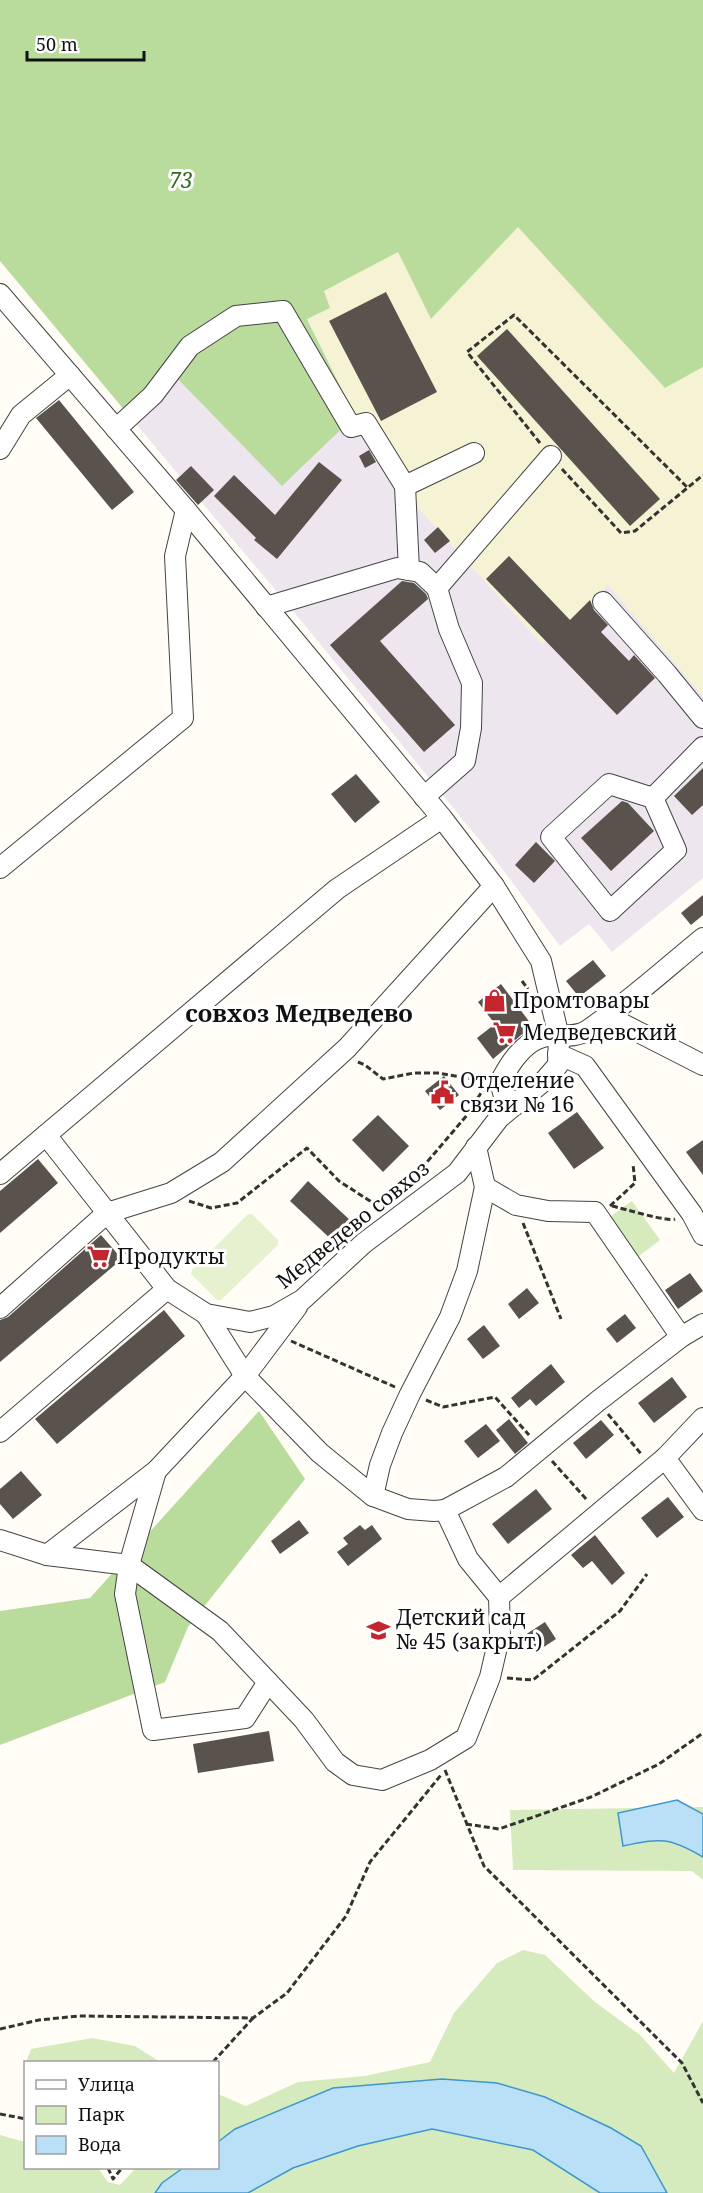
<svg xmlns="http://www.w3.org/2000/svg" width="703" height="2193" font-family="'Noto Serif',serif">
  <rect width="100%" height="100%" fill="#fffdf5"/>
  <!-- industrial -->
  <path fill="#eee6ef" d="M170,370L355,416L377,462L542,644L608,584L703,696V878L612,952L589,924L560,946L494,858L303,623L126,412Z"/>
  <!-- farmland -->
  <path fill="#f6f3d4" d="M518,226L665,388L703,367V696L608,585L542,644L377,462L307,318L329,308L324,291L398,252L432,318Z"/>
  <!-- green -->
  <g fill="#d5ebbd">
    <path d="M632,1201L660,1240L635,1259L607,1219Z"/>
    <path d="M703,1807V1880L692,1871L513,1870L510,1810Z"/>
    <path d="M523,1950L545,1955L595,2002L640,2035L674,2073L703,2021V2193H667L641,2146L611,2128L545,2097L497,2083L333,2088L235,2129L218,2142V2094L246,2106L298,2082L365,2076L430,2062L454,2013L497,1963Z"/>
    <path d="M92,2038L135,2046L160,2062H26L31,2049Z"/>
    <path d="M432,2129L533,2150L600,2193H248L293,2168L358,2146Z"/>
    <path d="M0,2135L25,2142L26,2168H98L108,2182L120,2185L136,2168H183L162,2183L155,2193H0Z"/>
  </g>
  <!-- forest -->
  <g fill="#b9dc9c">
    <path d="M0,0H703V367L665,388L518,227L431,319L398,252L324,291L330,308L307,319L355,416L282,486L170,371L126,412L0,261Z"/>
    <path d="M259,1411L305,1479L188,1627L165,1682L0,1745V1611L90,1598Z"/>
  </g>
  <!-- pitch -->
  <path fill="#e6f2cf" d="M248,1214H252L278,1240V1245L221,1300H217L191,1274L192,1270Z"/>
  <!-- water -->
  <g fill="#b9e0f7" stroke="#3f96cf" stroke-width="1.5">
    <path d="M677,1800L703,1814V1857C669,1837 661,1838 623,1846L618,1813Z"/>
    <path d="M442,2079L497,2083L545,2097L611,2128L641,2146L667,2193H600L533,2150L432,2129L358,2146L293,2168L248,2193H155L162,2183L183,2168H218V2142L235,2129L333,2088Z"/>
  </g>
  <!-- building -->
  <g fill="#5a524d">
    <path d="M386,292L437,392L381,421L329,321Z"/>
    <path d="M507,329L660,499L630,526L477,356Z"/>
    <path d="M59,400L134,492L112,510L36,418Z"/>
    <path d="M369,450L376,462L365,468L359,456Z"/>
    <path d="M319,462L342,480L277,559L254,540L256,538L214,496L234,475L275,515Z"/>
    <path d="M191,466L214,490L198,505L176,480Z"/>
    <path d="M438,527L450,541L435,553L424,540Z"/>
    <path d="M509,556L570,620L590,600L594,610L608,625L601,632L629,661L634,655L655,678L617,715L486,579Z"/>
    <path d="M402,581L414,583L426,594L428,599L380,641L455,725L424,752L330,645Z"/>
    <path d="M703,768V805L692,815L674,796Z"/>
    <path d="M356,774L380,802L355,823L331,794Z"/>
    <path d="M622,801L628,803L654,831L611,871L581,838Z"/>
    <path d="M536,842L555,861L534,883L515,865Z"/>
    <path d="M703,895V915L691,925L681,913Z"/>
    <path d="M593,960L606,976L579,997L566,981Z"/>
    <path d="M501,984L534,1028L521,1035L493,1059L477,1038L495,1024L478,1002Z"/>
    <path d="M444,1076L459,1095L440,1110L425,1091Z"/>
    <path d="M577,1112L604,1148L574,1169L548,1133Z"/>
    <path d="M378,1115L409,1146L383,1172L352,1140Z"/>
    <path d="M703,1140V1175L686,1152Z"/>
    <path d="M38,1159L58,1183L0,1233V1191Z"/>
    <path d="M308,1181L352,1222L334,1242L290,1201Z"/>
    <path d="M101,1235L122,1259L0,1362V1320L8,1317Z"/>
    <path d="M690,1273L703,1291L678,1309L665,1290Z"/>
    <path d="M527,1288L539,1303L519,1319L508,1304Z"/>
    <path d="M164,1310L185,1336L57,1444L35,1419Z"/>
    <path d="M625,1314L636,1328L617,1343L606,1329Z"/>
    <path d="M484,1325L500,1346L483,1359L467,1339Z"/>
    <path d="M551,1364L565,1382L536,1406L530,1399L519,1408L511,1398Z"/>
    <path d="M672,1377L687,1397L654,1423L638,1403Z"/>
    <path d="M509,1419L528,1443L515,1454L496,1430Z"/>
    <path d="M601,1420L614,1435L586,1459L573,1443Z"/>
    <path d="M486,1424L500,1441L478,1458L464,1441Z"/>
    <path d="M21,1471L42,1495L13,1519L0,1504V1489Z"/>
    <path d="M536,1489L552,1509L508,1544L492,1524Z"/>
    <path d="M668,1497L684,1517L657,1538L641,1518Z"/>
    <path d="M299,1520L309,1533L280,1554L271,1541Z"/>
    <path d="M360,1525L365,1530L372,1525L382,1539L348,1566L337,1552L348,1544L343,1538Z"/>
    <path d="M595,1535L625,1573L612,1585L592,1561L583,1568L571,1555Z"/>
    <path d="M545,1622L556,1639L536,1652L525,1635Z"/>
    <path d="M269,1731L274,1761L198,1773L193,1744Z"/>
  </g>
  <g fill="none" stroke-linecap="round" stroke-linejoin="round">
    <defs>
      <g id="minor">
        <path d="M0,294L186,510L442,818L494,886L541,961L559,1037L558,1065L545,1080L499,1118L457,1173L364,1243L302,1300L274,1316L250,1322L206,1314L167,1289L46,1135L337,889L442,818"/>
        <path d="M116,429L153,395L190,346L236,316L283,311L351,427L366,423L405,486L474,453"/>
        <path d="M0,449L21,415L70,375"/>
        <path d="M405,486L409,570"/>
        <path d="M603,602L667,674L703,718"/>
        <path d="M266,607L397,568L420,572L437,588"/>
        <path d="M609,784L653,798L676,850L610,911L551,837Z"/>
        <path d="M424,797L465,761L471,728L472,683L449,629L437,588L551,456"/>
        <path d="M653,798L703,747"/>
        <path d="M0,868L183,718L175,556L186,510"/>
        <path d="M607,1016L703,1065"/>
        <path d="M558,1054L585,1066L692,1214L703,1235"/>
        <path d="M517,1104L504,1096L500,1082C509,1065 522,1043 543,1037C557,1034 575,1039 588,1030C628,1003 665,969 703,938"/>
        <path d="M0,1174L46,1135"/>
        <path d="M485,1187L516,1205L548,1211L595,1212L681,1337"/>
        <path d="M0,1308L107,1213L171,1193L222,1162L347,1048L494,886"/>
        <path d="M206,1314L245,1376L320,1453L373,1496L408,1509L434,1511L445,1510L506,1477L598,1401L681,1337L703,1324"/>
        <path d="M0,1432L167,1289"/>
        <path d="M665,1458L703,1510"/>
        <path d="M156,1471L129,1565L125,1594L153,1730L245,1718L268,1682"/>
        <path d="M373,1496L380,1465L392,1433L410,1394L450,1317L467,1271L485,1187L476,1147"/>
        <path d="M0,1540L47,1555L156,1471L245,1376L297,1307"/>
        <path d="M47,1555L129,1565L220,1631L304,1720L335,1762L353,1775L382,1780L430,1760L466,1738L490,1677L500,1634L499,1597L468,1559L445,1510"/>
        <path d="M499,1597L665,1458L703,1418"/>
      </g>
    </defs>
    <!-- minor casing -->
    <use href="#minor" stroke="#444" stroke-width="22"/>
    <!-- path -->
    <g stroke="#333" stroke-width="3" stroke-dasharray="6 3" stroke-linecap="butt">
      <path d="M540,443L467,352L514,315L687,487"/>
      <path d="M562,469L621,533L635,531L703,475"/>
      <path d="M522,981L528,989"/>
      <path d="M358,1062L365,1065L383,1079L414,1073H438L485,1081"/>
      <path d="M404,1189L468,1114L484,1088"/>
      <path d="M189,1201L211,1208L237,1203L307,1148L339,1181L370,1201L378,1210"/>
      <path d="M610,1206L635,1183L633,1164"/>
      <path d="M612,1206C625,1209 667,1222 675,1219"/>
      <path d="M523,1223L561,1319"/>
      <path d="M291,1341L395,1387"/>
      <path d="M426,1400L443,1407L495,1397L529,1435"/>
      <path d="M608,1414L642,1455"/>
      <path d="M552,1461L587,1500"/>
      <path d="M507,1678L533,1680L620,1611L647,1574"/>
      <path d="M445,1770L484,1866L682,2063L703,2103"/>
      <path d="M466,1824L499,1829L591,1797L659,1764L703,1733"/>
      <path d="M0,2029L39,2020L79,2016L253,2018L287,1993L346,1916L370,1862L441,1775"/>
      <path d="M213,2062L253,2018"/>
      <path d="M0,2114L26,2119"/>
      <path d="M108,2168L113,2179L122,2168"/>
    </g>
    <!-- minor -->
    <use href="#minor" stroke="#fff" stroke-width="20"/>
  </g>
  <!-- icons -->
  <defs>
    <symbol id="shop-bare" viewBox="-9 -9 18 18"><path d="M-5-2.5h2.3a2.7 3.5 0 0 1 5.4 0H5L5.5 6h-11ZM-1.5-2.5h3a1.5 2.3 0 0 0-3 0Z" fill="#c4262e" stroke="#fff" stroke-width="2.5" paint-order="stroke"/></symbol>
    <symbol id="supermarket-bare" viewBox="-9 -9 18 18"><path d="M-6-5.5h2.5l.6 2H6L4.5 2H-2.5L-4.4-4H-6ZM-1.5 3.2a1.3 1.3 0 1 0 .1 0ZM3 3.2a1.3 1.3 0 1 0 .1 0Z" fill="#c4262e" stroke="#fff" stroke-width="2.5" paint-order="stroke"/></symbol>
    <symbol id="civic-bare" viewBox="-9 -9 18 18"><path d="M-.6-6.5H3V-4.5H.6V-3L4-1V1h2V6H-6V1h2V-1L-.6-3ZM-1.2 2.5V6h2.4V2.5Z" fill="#c4262e" stroke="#fff" stroke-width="2.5" paint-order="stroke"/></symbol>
    <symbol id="school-bare" viewBox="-9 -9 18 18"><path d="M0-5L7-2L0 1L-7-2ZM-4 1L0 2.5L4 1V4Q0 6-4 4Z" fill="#c4262e" stroke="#fff" stroke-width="2.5" paint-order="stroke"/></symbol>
  </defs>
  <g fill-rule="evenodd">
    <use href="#shop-bare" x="478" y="984" width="33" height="33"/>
    <use href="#supermarket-bare" x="488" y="1016" width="33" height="33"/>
    <use href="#civic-bare" x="426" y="1076" width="33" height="33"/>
    <use href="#supermarket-bare" x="82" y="1240" width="33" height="33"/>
    <use href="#school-bare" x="362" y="1614" width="33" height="33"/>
  </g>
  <g text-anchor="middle" stroke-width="6" stroke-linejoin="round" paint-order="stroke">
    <!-- park labels -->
    <g font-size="21" font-style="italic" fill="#2f6b1f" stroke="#fff">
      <text x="181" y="188">73</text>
    </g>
    <!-- poi labels -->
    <g font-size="21" fill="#111" stroke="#fff" text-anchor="start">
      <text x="513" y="1008">Промтовары</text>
      <text x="523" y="1040">Медведевский</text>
      <text x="460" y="1088">Отделение<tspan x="460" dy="24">связи № 16</tspan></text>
      <text x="117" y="1264">Продукты</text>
      <text x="396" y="1625">Детский сад<tspan x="396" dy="24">№ 45 (закрыт)</tspan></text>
    </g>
    <!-- street labels -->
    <g font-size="21" fill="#111" stroke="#fff">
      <text transform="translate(353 1225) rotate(-39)" y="7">Медведево совхоз</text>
    </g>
    <!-- quarter labels -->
    <g font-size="24" font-weight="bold" fill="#111" stroke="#fff">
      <text x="299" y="1022">совхоз Медведево</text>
    </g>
  </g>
  <!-- legend -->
  <rect x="24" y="2061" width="195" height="108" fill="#ffffff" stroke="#a0a0a0" stroke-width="1.5"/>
  <rect x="36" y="2080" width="30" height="9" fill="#ffffff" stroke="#a0a0a0" stroke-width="1.5"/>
  <text x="78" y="2091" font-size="18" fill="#111111">Улица</text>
  <rect x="36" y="2106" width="30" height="18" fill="#d5ebbd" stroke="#a0a0a0" stroke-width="1.5"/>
  <text x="78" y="2121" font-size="18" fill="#111111">Парк</text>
  <rect x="36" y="2136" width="30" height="18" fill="#b9e0f7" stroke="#a0a0a0" stroke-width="1.5"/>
  <text x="78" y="2151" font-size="18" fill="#111111">Вода</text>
  <!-- scale -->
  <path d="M27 51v9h117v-9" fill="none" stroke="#111111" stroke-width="3"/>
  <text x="36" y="51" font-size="18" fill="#111111" stroke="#ffffff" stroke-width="4.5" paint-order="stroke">50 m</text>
</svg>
